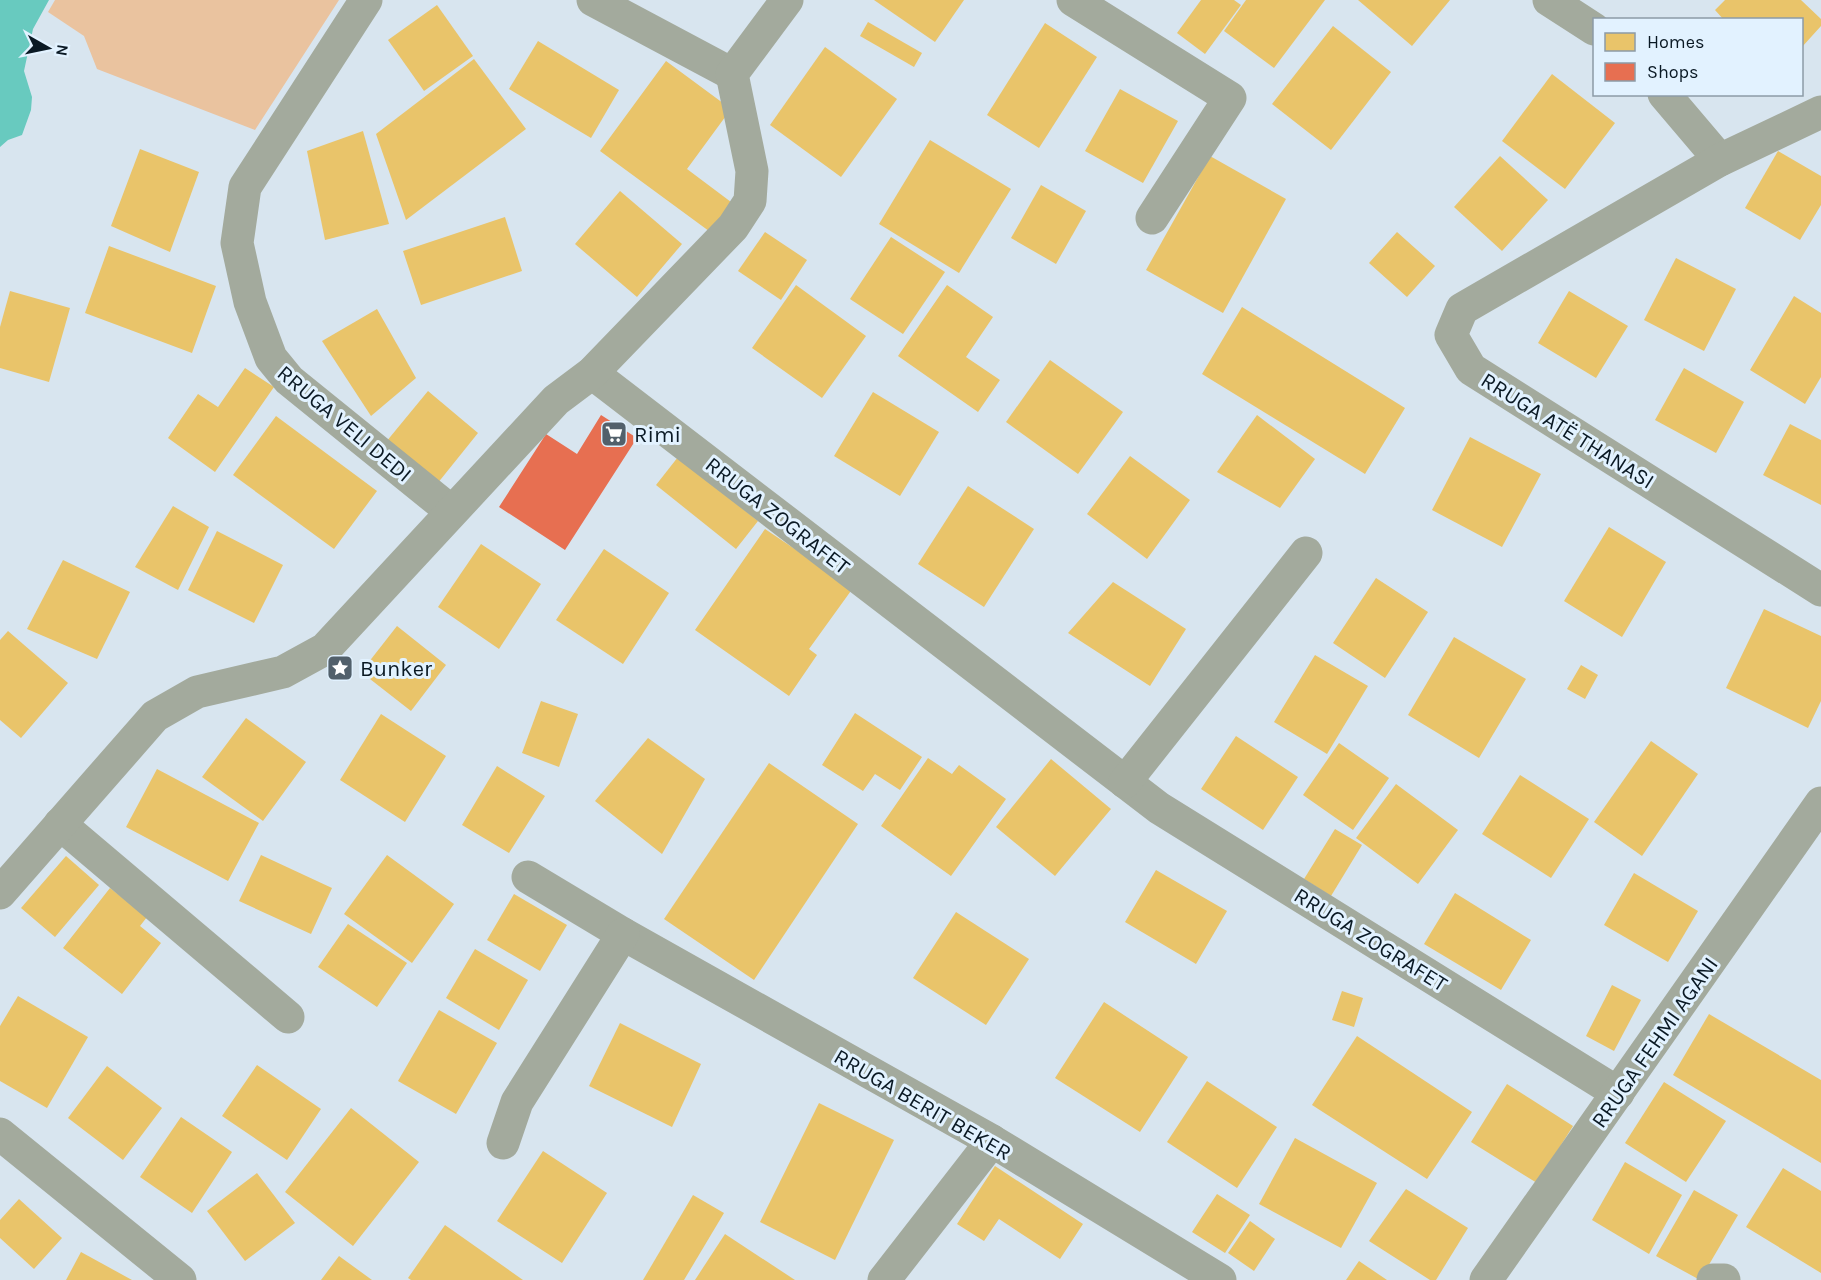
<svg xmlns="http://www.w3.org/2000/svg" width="1821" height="1280" font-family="Karla,sans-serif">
  <rect width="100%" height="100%" fill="#d8e5ef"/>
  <!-- green -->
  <path fill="#eac39f" d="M55,0H339L255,130L97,69L84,36L48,12Z"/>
  <!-- water -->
  <path fill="#68cabf" d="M0,0H49L33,29L24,71L32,97L31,110L22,135L8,140L0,147Z"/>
  <!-- homes -->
  <g fill="#e9c46a">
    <path d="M874,0H964L935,42Z"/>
    <path d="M1201,0H1234L1241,5L1205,54L1177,33Z"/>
    <path d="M1246,0H1325L1274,68L1224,31Z"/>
    <path d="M1358,0H1450L1412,46Z"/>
    <path d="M1725,0H1801L1821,19V26L1802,47V20H1724L1715,10Z"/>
    <path d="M437,5L473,56L424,91L388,40Z"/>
    <path d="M868,22L922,53L914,67L860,36Z"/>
    <path d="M1045,23L1097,57L1039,148L987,115Z"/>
    <path d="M1333,26L1391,72L1331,150L1272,104Z"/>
    <path d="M538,41L619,90L591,138L509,89Z"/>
    <path d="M825,47L897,99L841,177L770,125Z"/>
    <path d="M474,59L526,129L406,220L376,134Z"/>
    <path d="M666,61L731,109L687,169L735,205L713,234L600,151Z"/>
    <path d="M1552,74L1615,123L1565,189L1502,141Z"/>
    <path d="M1120,89L1178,121L1143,183L1085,151Z"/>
    <path d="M363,131L389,224L325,240L307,151Z"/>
    <path d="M930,140L1011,189L959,273L879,224Z"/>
    <path d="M140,149L199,172L170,252L111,226Z"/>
    <path d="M1778,151L1821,176V205L1800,240L1745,208Z"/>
    <path d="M1210,156L1286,199L1223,313L1146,270Z"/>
    <path d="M1500,156L1548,200L1502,251L1454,207Z"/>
    <path d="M1041,185L1086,211L1056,264L1011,238Z"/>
    <path d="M620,191L682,244L637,297L575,244Z"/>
    <path d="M505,217L522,271L421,305L403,251Z"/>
    <path d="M765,232L807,260L781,300L738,271Z"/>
    <path d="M1397,232L1435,266L1407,297L1369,263Z"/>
    <path d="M891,237L945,272L903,334L850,299Z"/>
    <path d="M109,246L216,286L192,353L85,313Z"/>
    <path d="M1676,258L1736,289L1704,351L1644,320Z"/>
    <path d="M796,285L866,336L822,398L752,348Z"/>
    <path d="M947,285L993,317L966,357L1000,380L978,412L898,356Z"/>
    <path d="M10,291L70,308L49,382L0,368V327Z"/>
    <path d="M1569,291L1628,326L1596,378L1538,343Z"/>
    <path d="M1794,296L1821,313V377L1805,404L1750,370Z"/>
    <path d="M1242,307L1405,408L1365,474L1202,374Z"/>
    <path d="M377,309L416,378L371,416L322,341Z"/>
    <path d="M1050,360L1123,412L1078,474L1006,422Z"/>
    <path d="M245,368L274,387L215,472L168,438L198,394L218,407Z"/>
    <path d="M1684,368L1744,402L1716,453L1655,420Z"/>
    <path d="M428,391L478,433L437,484L386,442Z"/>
    <path d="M873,392L939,432L900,496L834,456Z"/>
    <path d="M1257,415L1315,459L1280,508L1217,472Z"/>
    <path d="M276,416L377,491L334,549L233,475Z"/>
    <path d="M1790,424L1821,440V505L1763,475Z"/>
    <path d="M1470,437L1541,474L1502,547L1432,510Z"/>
    <path d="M1130,456L1190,500L1147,559L1087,514Z"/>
    <path d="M678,457L758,521L736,549L656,485Z"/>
    <path d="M968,486L1034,529L984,607L918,564Z"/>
    <path d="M173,506L209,527L178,590L135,567Z"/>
    <path d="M1609,527L1666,562L1622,637L1564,601Z"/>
    <path d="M765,529L853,588L809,649L817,655L789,696L695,630Z"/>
    <path d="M217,531L283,565L254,623L188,590Z"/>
    <path d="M481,544L541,584L499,649L438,607Z"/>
    <path d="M604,549L669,593L623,664L556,620Z"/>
    <path d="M63,560L130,592L97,659L27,629Z"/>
    <path d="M1376,578L1428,612L1385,678L1333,643Z"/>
    <path d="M1113,582L1186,629L1150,686L1068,633Z"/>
    <path d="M1764,609L1821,636V701L1808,728L1726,688Z"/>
    <path d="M397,626L446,665L411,711L361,672Z"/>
    <path d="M8,631L68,683L21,738L0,720V640Z"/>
    <path d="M1454,637L1526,679L1479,758L1408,715Z"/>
    <path d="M1315,655L1368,686L1327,754L1274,722Z"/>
    <path d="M1581,665L1598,675L1585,699L1567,689Z"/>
    <path d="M541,701L578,714L559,767L522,753Z"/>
    <path d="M855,713L922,757L900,790L875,774L863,791L822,765Z"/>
    <path d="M381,714L446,756L405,822L340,780Z"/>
    <path d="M246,718L306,762L263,821L202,777Z"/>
    <path d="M1236,736L1298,777L1263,830L1201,789Z"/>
    <path d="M648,738L705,779L662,854L595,801Z"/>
    <path d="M1651,741L1698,774L1642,856L1594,822Z"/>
    <path d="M1339,743L1389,778L1353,830L1303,795Z"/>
    <path d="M928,758L952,774L959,765L1006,799L951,876L881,826Z"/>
    <path d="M1051,759L1111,809L1055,876L996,827Z"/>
    <path d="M769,763L858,824L754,980L664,919Z"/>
    <path d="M497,766L545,796L509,853L462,825Z"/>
    <path d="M157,769L259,823L228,881L126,827Z"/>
    <path d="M1520,775L1589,819L1551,878L1482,834Z"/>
    <path d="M1396,784L1458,830L1418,884L1356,838Z"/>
    <path d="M1335,829L1362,845L1331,896L1304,879Z"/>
    <path d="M261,855L332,888L311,934L239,901Z"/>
    <path d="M387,855L454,904L412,963L344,914Z"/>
    <path d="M66,856L99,885L55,937L21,908Z"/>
    <path d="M1156,870L1227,911L1196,964L1125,922Z"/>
    <path d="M1634,873L1698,911L1668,962L1604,925Z"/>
    <path d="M110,888L147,917L140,926L161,943L122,994L63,948Z"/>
    <path d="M1455,893L1531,940L1501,990L1424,944Z"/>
    <path d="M514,894L567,925L540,971L487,940Z"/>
    <path d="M956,912L1029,959L986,1025L913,978Z"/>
    <path d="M348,924L407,963L377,1007L318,967Z"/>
    <path d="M475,949L528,980L499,1030L446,998Z"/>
    <path d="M1612,985L1641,1000L1614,1051L1586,1036Z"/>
    <path d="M1342,991L1363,998L1354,1027L1332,1020Z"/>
    <path d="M18,996L88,1037L47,1108L0,1081V1026Z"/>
    <path d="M1104,1002L1188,1057L1140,1132L1055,1078Z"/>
    <path d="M439,1010L497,1043L456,1114L398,1081Z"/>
    <path d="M1709,1014L1821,1080V1163L1673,1075Z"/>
    <path d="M620,1023L701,1064L672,1127L589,1086Z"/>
    <path d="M1357,1036L1472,1112L1427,1179L1312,1105Z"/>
    <path d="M257,1065L321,1109L287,1160L222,1116Z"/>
    <path d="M107,1066L162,1108L123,1160L68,1118Z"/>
    <path d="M1207,1081L1277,1127L1237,1188L1167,1142Z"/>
    <path d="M1664,1082L1726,1121L1686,1182L1625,1143Z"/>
    <path d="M1507,1084L1573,1126L1537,1183L1471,1142Z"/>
    <path d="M819,1103L894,1140L835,1260L760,1222Z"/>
    <path d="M351,1108L419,1162L353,1246L285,1192Z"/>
    <path d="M181,1117L232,1152L192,1213L140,1177Z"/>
    <path d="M1295,1138L1377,1183L1341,1248L1259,1204Z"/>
    <path d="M543,1151L607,1193L562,1263L497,1221Z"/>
    <path d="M1625,1162L1682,1195L1649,1254L1592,1220Z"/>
    <path d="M995,1166L1083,1224L1060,1259L999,1219L984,1241L957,1224Z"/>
    <path d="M1783,1168L1821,1191V1273L1746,1227Z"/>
    <path d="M257,1173L295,1223L245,1261L207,1211Z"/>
    <path d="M1406,1189L1468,1228L1436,1280H1430L1369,1241Z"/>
    <path d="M1694,1190L1738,1215L1700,1280L1656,1256Z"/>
    <path d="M1217,1194L1250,1215L1225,1253L1192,1232Z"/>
    <path d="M693,1195L724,1213L684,1280H643Z"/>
    <path d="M19,1199L62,1238L34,1269L0,1238V1220Z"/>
    <path d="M1250,1221L1275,1239L1254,1271L1228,1253Z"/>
    <path d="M445,1225L523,1280H411L408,1278Z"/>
    <path d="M725,1234L795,1280H695Z"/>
    <path d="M81,1252L132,1280H66Z"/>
    <path d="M339,1256L372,1280H321Z"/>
    <path d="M1359,1261L1387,1280H1346Z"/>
  </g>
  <!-- shops -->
  <path fill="#e76f51" d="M601,415L637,438L565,550L499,507L546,434L577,454Z"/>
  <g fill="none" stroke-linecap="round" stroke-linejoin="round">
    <!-- minor -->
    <g stroke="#a3aa9d" stroke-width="33">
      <path d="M366,0L245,187L237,243L250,302L271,358L289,380L451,511"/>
      <path d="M593,0L732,74"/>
      <path d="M1073,0L1230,98L1152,218"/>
      <path d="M1549,0L1594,29"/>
      <path d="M1664,94L1720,160"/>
      <path d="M1821,112L1720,160L1462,309L1451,335L1471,369L1821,590"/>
      <path d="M592,373L1159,808L1618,1093"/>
      <path d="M1125,782L1306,553"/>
      <path d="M60,824L288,1017"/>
      <path d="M528,877L623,934L992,1141L1220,1280"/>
      <path d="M0,893L155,716L197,692L283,672L325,649L556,400L592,373L733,227L750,201L752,171L732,74L787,0"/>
      <path d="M0,1134L180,1280"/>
      <path d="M503,1143L517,1102L623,934"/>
      <path d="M884,1280L992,1141"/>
      <path d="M1486,1280L1821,803"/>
      <path d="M1713,1280H1724"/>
    </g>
  </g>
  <!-- icons -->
  <defs>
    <symbol id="supermarket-square" viewBox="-11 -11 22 22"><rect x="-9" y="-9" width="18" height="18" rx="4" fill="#52606b" stroke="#e2f2ff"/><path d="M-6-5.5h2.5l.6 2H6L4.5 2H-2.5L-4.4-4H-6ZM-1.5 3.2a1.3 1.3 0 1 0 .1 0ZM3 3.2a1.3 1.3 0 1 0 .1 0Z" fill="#fff"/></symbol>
    <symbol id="sight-square" viewBox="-11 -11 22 22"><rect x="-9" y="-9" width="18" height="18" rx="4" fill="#52606b" stroke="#e2f2ff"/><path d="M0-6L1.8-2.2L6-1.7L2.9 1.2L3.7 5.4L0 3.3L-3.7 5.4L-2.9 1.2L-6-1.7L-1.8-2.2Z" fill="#fff"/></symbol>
  </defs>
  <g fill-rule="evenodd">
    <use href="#supermarket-square" x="599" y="419" width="30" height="30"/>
    <use href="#sight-square" x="325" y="653" width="30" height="30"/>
  </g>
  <g text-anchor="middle" stroke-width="6" stroke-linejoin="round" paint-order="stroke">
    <!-- street labels -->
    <g font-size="22" fill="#0a1924" stroke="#e2f2ff">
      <text transform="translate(345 423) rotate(40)" y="8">RRUGA VELI DEDI</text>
      <text transform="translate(1568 430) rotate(32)" y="8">RRUGA ATË THANASI</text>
      <text transform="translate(778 515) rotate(38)" y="8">RRUGA ZOGRAFET</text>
      <text transform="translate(1371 939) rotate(32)" y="8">RRUGA ZOGRAFET</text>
      <text transform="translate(1654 1042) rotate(-55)" y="8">RRUGA FEHMI AGANI</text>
      <text transform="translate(923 1104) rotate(30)" y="8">RRUGA BERIT BEKER</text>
    </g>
    <!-- poi labels -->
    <g font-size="22" fill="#0a1924" stroke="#e2f2ff" text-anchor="start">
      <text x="634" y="442">Rimi</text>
      <text x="360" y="676">Bunker</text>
    </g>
  </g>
  <!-- legend -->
  <rect x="1593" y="18" width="210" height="78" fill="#e2f2ff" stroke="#8c9ba7" stroke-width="1.5"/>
  <rect x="1605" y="33" width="30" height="18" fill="#e9c46a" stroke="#8c9ba7" stroke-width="1.5"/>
  <text x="1647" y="48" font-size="18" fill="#0a1924">Homes</text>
  <rect x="1605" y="63" width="30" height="18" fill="#e76f51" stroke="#8c9ba7" stroke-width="1.5"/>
  <text x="1647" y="78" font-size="18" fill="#0a1924">Shops</text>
  <!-- north arrow -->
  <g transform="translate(48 48) rotate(99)" stroke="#e2f2ff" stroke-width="4.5" paint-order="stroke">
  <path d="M0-4.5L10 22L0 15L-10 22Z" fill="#0a1924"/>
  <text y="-9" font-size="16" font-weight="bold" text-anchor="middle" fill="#0a1924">N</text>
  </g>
</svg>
